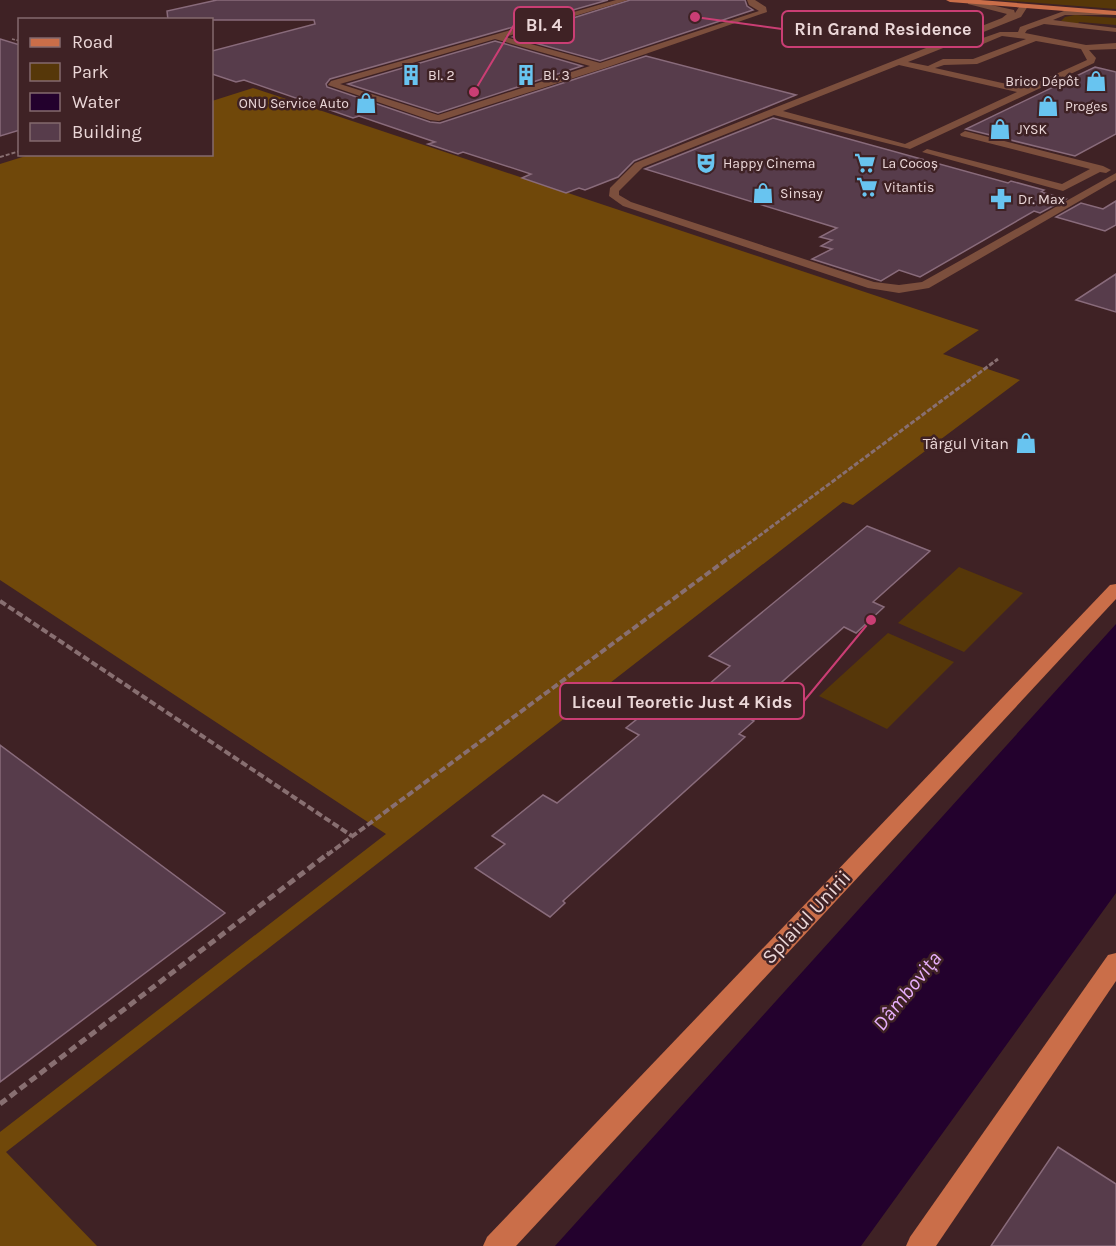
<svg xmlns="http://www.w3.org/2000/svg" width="1116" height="1246" font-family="Karla,sans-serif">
  <rect width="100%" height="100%" fill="#3f2225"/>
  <!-- green -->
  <g fill="#563709">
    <path d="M998,0H1116V9Z"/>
    <path d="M1075,15L1116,18V25L1079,22L1078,24L1061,21L1065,17Z"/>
    <path d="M959,567L1023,593L964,652L898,623Z"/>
    <path d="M888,633L954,662L887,729L819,696Z"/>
  </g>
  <!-- forest -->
  <path fill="#70480a" d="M253,88L979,330L943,354L1020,380L853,505L843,502L6,1152L97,1246H0V1132L386,834L0,580V164L32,154H212V101Z"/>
  <!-- water -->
  <path fill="#23012d" d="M1116,624V893L861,1246H555Z"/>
  <!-- building -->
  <g fill="#573c4b" stroke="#896b7b" stroke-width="1.5">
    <path d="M217,0H608L330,79L326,84L327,87L430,122L440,123L646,56L796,95L634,161L618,177L585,190L579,188L566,193L522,178L531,174L463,152L458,154L428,144L435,142L359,116L353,118L244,80L236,82L212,74V51L315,24L314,20H168L167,11Z"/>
    <path d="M630,0H745L747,6L753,10L600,61L513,37Z"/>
    <path d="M0,39L20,45V130L0,136Z"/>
    <path d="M495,41L582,66L438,113L348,84Z"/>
    <path d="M1095,67L1116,72V134L1075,156L966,129Z"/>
    <path d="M773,118L1008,183L1011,181L1044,190L1041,192L1066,199L1040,213L1034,211L920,277L899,270L881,281L812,259L832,249L821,246L832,240L820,237L837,228L645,169Z"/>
    <path d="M1116,201V225L1105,231L1056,217L1081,203L1103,209Z"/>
    <path d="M1116,274V312L1076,300Z"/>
    <path d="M867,526L930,551L873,602L884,607L856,633L844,627L775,688L769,685L737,712L754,721L739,734L745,737L563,901L565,903L550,917L475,868L505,844L492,836L543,795L557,803L639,735L626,728L676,688L694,697L730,666L709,656Z"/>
    <path d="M0,745L225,913L0,1082Z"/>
    <path d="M1058,1147L1116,1184V1246H991Z"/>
  </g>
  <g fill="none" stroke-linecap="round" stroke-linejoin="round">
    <!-- path-far4 -->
    <path stroke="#886f71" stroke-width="1.5" stroke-dasharray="3 1.5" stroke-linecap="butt" d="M12,39L20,41"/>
    <!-- path-far3 -->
    <path stroke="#886f71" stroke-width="2" stroke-dasharray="4 2" stroke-linecap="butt" d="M0,157L20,151"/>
    <!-- path-far2 -->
    <path stroke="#886f71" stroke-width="3" stroke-dasharray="5 2" stroke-linecap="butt" d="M736,553L998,359"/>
    <!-- path-far1 -->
    <g stroke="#886f71" stroke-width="4" stroke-dasharray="7 3" stroke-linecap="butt">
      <path d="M0,601L352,836"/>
      <path d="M327,855L738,551"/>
    </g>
    <!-- path -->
    <path stroke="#886f71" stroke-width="5" stroke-dasharray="8 4.5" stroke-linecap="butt" d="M0,1104L329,853"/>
    <!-- minor -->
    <g fill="#7c4f3d" fill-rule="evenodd">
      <path d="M616,0H628L505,37L600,63L759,11L749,5L747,0H755L766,7L767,12L605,68L439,121L430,120L328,85L331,81ZM495,39L590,66L438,115L340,84Z"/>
      <path d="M968,0L1014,10L1015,13L1021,4L1028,6L1021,17L908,62L928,66L943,59H973L1026,39L1002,36L983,44L980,43V39L1000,32H1018L1020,27L1064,11H1116V15H1065L1053,20L1116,28V32L1044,24L1027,30L1025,33L1086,45L1116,43V49L1089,50L1096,58L1094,63L910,149L774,115L643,167L619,191V195L631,202L874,282L899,285L922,282L1116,173V180L929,288L899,293L868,288L623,206L609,196L610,188L635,163L1002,18L1007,14L968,4ZM1036,41L1081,49L1087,60L1025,88L935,68L944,65L977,64ZM899,65L1017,92L905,144L783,111Z"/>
      <path d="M965,131L1103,166L1111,170L1106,173L1100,172L1063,191L922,152L927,149L1062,184L1090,169L961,136L960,134Z"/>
    </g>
    <!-- major -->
    <g fill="#ca6e49" fill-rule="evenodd">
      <path d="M946,0H980L1116,11V15L950,2Z"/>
      <path d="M1116,584V599L516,1246H483L487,1237L1110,585Z"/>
      <path d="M1116,953V981L936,1246H906L910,1237L1108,955Z"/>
    </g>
  </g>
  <!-- icons -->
  <defs>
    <symbol id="building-bare" viewBox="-9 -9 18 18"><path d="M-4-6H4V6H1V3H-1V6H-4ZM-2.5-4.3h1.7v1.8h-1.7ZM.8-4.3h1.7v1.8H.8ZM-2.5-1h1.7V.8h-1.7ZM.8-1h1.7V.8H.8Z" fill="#68c4f0" stroke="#3f2225" stroke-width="2.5" paint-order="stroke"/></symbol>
    <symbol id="shop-bare" viewBox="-9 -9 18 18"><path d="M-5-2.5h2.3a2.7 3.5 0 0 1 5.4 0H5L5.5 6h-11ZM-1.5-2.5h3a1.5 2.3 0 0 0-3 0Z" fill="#68c4f0" stroke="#3f2225" stroke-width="2.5" paint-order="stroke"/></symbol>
    <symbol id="theatre-bare" viewBox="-9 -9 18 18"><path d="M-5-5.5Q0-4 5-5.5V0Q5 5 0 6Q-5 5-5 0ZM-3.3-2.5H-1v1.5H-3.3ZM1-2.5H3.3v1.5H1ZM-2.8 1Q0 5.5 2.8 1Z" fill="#68c4f0" stroke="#3f2225" stroke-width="2.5" paint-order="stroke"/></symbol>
    <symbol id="supermarket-bare" viewBox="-9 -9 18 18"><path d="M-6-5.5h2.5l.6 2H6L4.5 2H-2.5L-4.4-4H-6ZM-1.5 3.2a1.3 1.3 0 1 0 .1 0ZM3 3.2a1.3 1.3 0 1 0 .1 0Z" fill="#68c4f0" stroke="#3f2225" stroke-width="2.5" paint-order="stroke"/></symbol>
    <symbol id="pharmacy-bare" viewBox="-9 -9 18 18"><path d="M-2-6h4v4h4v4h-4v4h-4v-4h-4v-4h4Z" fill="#68c4f0" stroke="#3f2225" stroke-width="2.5" paint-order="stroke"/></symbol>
  </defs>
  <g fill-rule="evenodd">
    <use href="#building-bare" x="396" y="60" width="30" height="30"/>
    <use href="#building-bare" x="511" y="60" width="30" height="30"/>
    <use href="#shop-bare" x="1081" y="66" width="30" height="30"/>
    <use href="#shop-bare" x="351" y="88" width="30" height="30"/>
    <use href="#shop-bare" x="1033" y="91" width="30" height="30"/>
    <use href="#shop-bare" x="985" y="114" width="30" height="30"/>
    <use href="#theatre-bare" x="691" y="148" width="30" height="30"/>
    <use href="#supermarket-bare" x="850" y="148" width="30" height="30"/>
    <use href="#supermarket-bare" x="852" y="172" width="30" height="30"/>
    <use href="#shop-bare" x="748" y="178" width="30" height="30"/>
    <use href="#pharmacy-bare" x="986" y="184" width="30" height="30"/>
    <use href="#shop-bare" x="1011" y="428" width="30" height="30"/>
  </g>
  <g text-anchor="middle" stroke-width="5" stroke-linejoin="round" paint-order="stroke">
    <!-- far-poi labels -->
    <g font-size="14" fill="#ebd7d8" stroke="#3f2225" text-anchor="start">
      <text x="428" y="80">Bl. 2</text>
      <text x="543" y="80">Bl. 3</text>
      <text x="1079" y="86" text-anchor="end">Brico Dépôt</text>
      <text x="349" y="108" text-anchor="end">ONU Service Auto</text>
      <text x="1065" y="111">Proges</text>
      <text x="1017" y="134">JYSK</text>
      <text x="723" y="168">Happy Cinema</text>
      <text x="882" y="168">La Cocoș</text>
      <text x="884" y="192">Vitantis</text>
      <text x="780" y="198">Sinsay</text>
      <text x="1018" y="204">Dr. Max</text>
    </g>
    <!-- poi labels -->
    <g font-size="16" fill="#ebd7d8" stroke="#3f2225" text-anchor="end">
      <text x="1009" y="449">Târgul Vitan</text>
    </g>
    <!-- near-street labels -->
    <g font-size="20" fill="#ebd7d8" stroke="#3f2225">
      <text transform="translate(806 917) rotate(-47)" y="7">Splaiul Unirii</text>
    </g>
    <!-- near-water labels -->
    <g font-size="21" font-style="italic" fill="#e6aefa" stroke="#3f2225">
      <text transform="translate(907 991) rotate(-51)" y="7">Dâmbovița</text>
    </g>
  </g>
  <!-- callouts -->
  <path fill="none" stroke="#ca3e74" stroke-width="2" d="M474 92L514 25M695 17L782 29M871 620L804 701"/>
  <g fill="#ca3e74" stroke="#3f2225" stroke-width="2">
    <circle cx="474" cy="92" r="6"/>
    <circle cx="695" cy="17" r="6"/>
    <circle cx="871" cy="620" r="6"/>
  </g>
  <g fill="#3f2225" stroke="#ca3e74" stroke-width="2">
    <rect x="514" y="7" width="60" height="36" rx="6"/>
    <rect x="782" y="11" width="201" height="36" rx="6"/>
    <rect x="560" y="683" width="244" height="36" rx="6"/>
  </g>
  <g font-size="18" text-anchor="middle" font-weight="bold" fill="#ebd7d8">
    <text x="544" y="31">Bl. 4</text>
    <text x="883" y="35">Rin Grand Residence</text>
    <text x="682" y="708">Liceul Teoretic Just 4 Kids</text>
  </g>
  <!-- legend -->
  <rect x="18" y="18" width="195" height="138" fill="#3f2225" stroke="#846a6d" stroke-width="1.5"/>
  <rect x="30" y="38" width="30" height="9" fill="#ca6e49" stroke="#846a6d" stroke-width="1.5"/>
  <text x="72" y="48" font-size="18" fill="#ebd7d8">Road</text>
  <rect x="30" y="63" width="30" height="18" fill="#563709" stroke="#846a6d" stroke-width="1.5"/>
  <text x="72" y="78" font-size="18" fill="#ebd7d8">Park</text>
  <rect x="30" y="93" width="30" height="18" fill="#23012d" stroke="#846a6d" stroke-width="1.5"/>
  <text x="72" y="108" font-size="18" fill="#ebd7d8">Water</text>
  <rect x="30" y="123" width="30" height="18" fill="#573c4b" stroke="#846a6d" stroke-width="1.5"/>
  <text x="72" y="138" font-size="18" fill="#ebd7d8">Building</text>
</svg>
